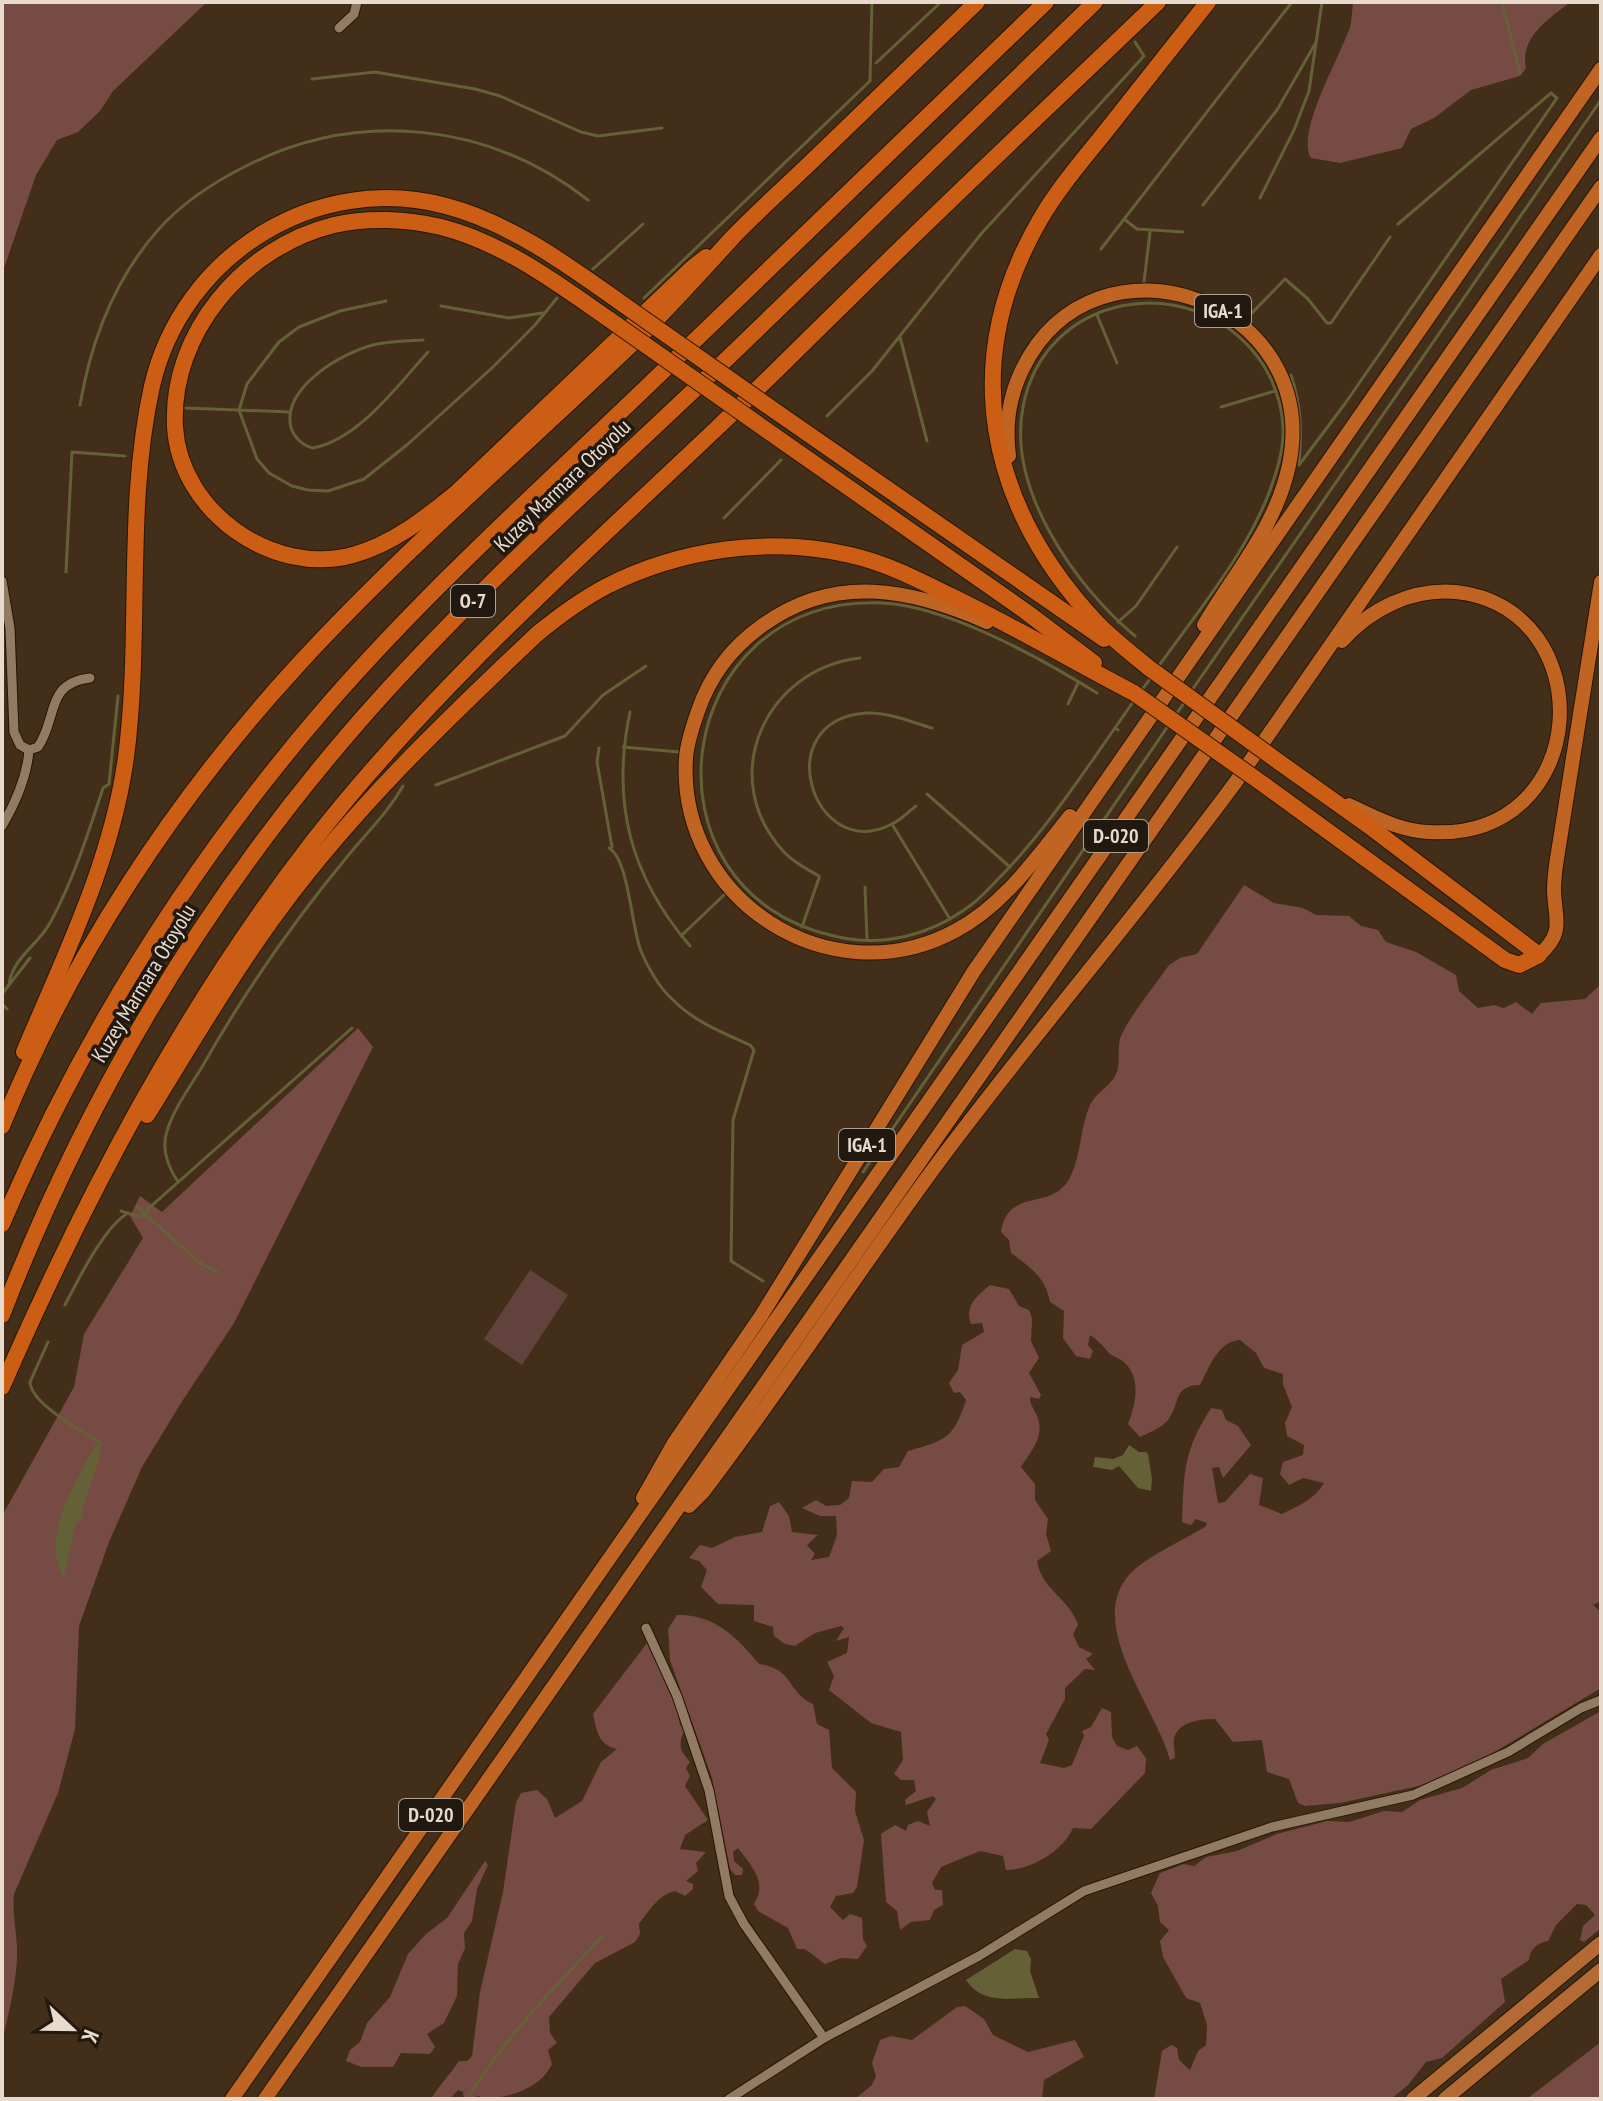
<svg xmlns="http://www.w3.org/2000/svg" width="1603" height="2101" font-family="'PT Sans Narrow',sans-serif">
  <rect width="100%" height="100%" fill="#422e19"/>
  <!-- green -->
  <path fill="#62423d" d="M530,1270L568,1295L522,1365L484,1339Z"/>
  <!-- forest -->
  <g fill="#764b44">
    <path d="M2,2H207L113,91L100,111L78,132L57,140L36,175L2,274Z"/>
    <path d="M1353,2H1571C1550,17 1519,38 1526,68L1520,76L1471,90L1434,118L1411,129L1402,148L1340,163L1311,158C1295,133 1341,55 1350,27C1352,19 1352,10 1353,2Z"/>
    <path d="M1244,885L1274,903L1303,908L1316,915L1349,916L1361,926L1378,930L1386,942L1416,952L1456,975L1459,991L1478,1008L1494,1005L1504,1008L1516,1002L1532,1014L1541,1003L1585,999L1601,984V1601L1593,1605L1601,1612V1688L1483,1759L1423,1785L1340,1803L1305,1806L1298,1803L1289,1779L1267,1772L1262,1740L1233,1742L1215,1719C1201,1719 1179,1721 1174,1738C1173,1743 1175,1753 1175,1758L1170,1760C1156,1706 1078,1617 1136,1568C1156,1552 1183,1540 1205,1527L1207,1523L1196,1519L1191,1525L1182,1522C1184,1472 1183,1452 1211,1408L1222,1410L1226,1420L1238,1426L1251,1445L1223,1478L1219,1467L1212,1468L1218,1503L1225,1502L1250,1474L1263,1478L1259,1505L1282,1514C1298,1506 1315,1499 1324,1483L1303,1478L1289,1485L1280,1474L1283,1462L1303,1455L1304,1445L1287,1436L1285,1423L1292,1407L1283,1384V1374L1264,1368L1256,1353L1240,1340C1218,1341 1209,1368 1200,1385C1172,1386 1181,1403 1168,1420C1162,1428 1148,1433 1140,1437L1128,1424C1135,1405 1142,1380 1125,1363C1120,1358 1113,1357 1109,1353C1102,1345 1099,1341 1090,1335L1088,1345L1093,1351L1090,1359L1076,1356L1063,1338L1064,1311L1050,1302C1046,1278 1030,1267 1011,1253L1009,1240L1001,1232C1007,1188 1050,1210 1068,1181C1082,1157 1079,1130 1090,1105C1095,1094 1107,1088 1114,1078C1122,1067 1116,1049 1121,1036C1129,1017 1156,984 1169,965L1180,958L1197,954Z"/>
    <path d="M358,1028L373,1047L234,1323L181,1403L142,1467L109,1542L79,1626L75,1729L58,1793L14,1894C12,1912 16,1928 17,1946C18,1977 9,2012 2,2042V1516L74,1387L84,1334L143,1238L130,1216L140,1196L162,1212Z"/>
    <path d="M990,1285L1009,1289L1019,1306L1029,1310L1032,1318L1031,1341L1039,1358L1029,1373L1041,1395L1039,1399L1030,1397C1030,1407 1037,1412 1039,1422C1043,1439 1029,1454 1021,1467L1035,1484V1500L1048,1519L1046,1534L1051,1551L1037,1561C1041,1589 1070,1599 1078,1625L1073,1634L1079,1647L1093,1654L1086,1659L1095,1670L1085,1669L1065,1688V1699L1046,1734L1049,1740L1040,1763L1064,1768L1072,1765L1084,1736L1082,1731L1091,1727L1102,1708L1111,1712L1112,1737L1117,1746L1128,1750L1137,1746L1146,1758L1145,1773L1091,1829L1073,1828C1063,1851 1031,1870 1006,1870L1003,1856L980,1851L941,1867L932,1883L935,1890H942L943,1905L934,1910L930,1920L911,1922L900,1930L897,1911L886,1902L881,1834L895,1825L906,1831L908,1825L918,1821L930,1826L927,1812L936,1799L933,1796L906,1805L905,1800L916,1791L914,1780H901L894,1774L903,1760L901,1732L871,1723L829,1690L834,1676L827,1662L847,1653L849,1637L836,1641L844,1628L841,1626L815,1633L795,1646L785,1644L774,1636L773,1627L754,1621V1605L718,1604L701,1587L707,1570L699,1561L689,1558L700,1545L712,1548L735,1537L762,1532L770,1506L779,1502L789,1516L792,1532L818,1535L807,1545L815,1554L811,1560L829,1557L837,1535L836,1516H820L802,1508L816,1500L826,1506L840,1505L849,1498L852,1481L872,1482L884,1469L899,1467L908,1451C946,1440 953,1439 966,1400L960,1392L954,1393L949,1383L958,1370L962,1345L984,1332L982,1323L971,1324C964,1306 977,1296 990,1285Z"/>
    <path d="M677,1615C714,1614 737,1637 759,1664C795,1669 786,1692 813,1704L817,1724L829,1730L832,1768L856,1792L855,1811L864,1840L857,1887L853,1893L836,1896L830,1907L843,1920L850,1914L862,1918L863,1939L867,1946L858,1959L841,1958L825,1964L805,1949H797L788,1928L758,1911L754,1904C768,1882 752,1867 738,1848L733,1852L734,1861L743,1869L742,1875H735L730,1869L712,1778L670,1660L668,1629Z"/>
    <path d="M647,1643L674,1694L680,1725L685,1729C678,1744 679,1750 690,1762L686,1768L690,1776L685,1786L708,1820L685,1835L680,1849L706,1852L696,1863L698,1871L686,1881L693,1884V1889L685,1896L675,1891C658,1895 649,1911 639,1924L640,1934L635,1942L595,1963L549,2017L550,2033L557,2043L548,2050L552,2064C540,2090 505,2099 480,2099V2096L464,2099L463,2092L458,2090L450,2099H431C439,2085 450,2075 459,2061H467L472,2056L480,1992L503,1892L516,1803L521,1793L537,1790L547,1799L555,1818L582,1801L601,1762L617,1749C598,1745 597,1731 593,1714Z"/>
    <path d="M1601,1711V1928L1584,1942L1580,1940L1583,1926L1595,1915L1586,1905L1577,1904L1556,1925L1548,1941C1537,1943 1530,1949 1529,1960L1501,1979L1505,2002L1442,2058L1426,2062L1408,2085L1391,2099H1154L1162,2051L1171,2045L1177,2048L1179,2060L1190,2070L1198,2051L1206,2045L1207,2025L1200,2003L1186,1998L1163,1957L1160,1941L1169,1930L1160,1922L1158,1906L1151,1893L1160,1873L1184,1864L1194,1866L1206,1857L1237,1851L1277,1834L1327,1821L1349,1822L1384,1811L1402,1812L1420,1800L1462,1788L1491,1770L1528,1758L1543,1744Z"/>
    <path d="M485,1861L488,1865L477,1889L472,1921L464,1933L465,1948L458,1964L457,1996L444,2023L427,2034L435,2047L430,2054L401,2053L393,2067H362L346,2061L350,2050L360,2042L367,2023L390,1997L408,1954L426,1934L447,1918Z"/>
    <path d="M965,2006L984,2019L993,2035L1028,2052L1075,2040L1084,2057L1044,2080L1042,2099H855L872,2085L876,2076L872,2063L880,2040L891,2036L912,2040L957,2007Z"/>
    <path d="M1601,2042V2099H1526L1532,2095Z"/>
  </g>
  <!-- water -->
  <g fill="#656137">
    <path d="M101,1443C100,1471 82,1494 82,1522H76L64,1577C39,1538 76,1483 94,1447Z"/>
    <path d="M1129,1445L1139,1452H1146L1148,1454L1152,1479L1151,1491L1138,1488L1119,1466L1112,1470L1093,1467L1095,1457L1113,1459L1123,1455Z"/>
    <path d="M1015,1949L1027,1951L1031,1959L1030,1971L1039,1998C1011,1997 984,2006 966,1980Z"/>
  </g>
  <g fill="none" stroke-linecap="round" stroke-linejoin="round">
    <!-- stream -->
    <g stroke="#656137" stroke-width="3">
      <path d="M1502,2L1520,73"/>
      <path d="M876,63L941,2"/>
      <path d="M312,79L375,72L475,89L500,96L581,132L598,136L662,128"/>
      <path d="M1260,198L1294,130L1309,91L1322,2"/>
      <path d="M1203,205L1277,110L1315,44"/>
      <path d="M1124,219L1137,229L1183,232"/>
      <path d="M1101,249L1292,2"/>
      <path d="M593,269L643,224"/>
      <path d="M1144,282L1150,232"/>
      <path d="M644,298L870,81L872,2"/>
      <path d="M386,301L340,311L299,327L279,342L247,384L239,410L257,459L269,473L292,486L308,490L328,491L364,479L408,444L493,367L535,325L557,298"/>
      <path d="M441,306L509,318L543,313"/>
      <path d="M1097,315L1117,363"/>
      <path d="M1248,317L1285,279L1308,299L1327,323H1331L1390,237"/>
      <path d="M900,337L927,441"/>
      <path d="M423,340C407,341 389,341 373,345C342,353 287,385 290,422C291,435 301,445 313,448C359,439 398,385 428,352"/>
      <path d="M1291,375C1301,405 1302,431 1299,462"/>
      <path d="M80,405C91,341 114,280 158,230C182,203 214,182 246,166C358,109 488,122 588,200"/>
      <path d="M1221,407L1275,391"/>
      <path d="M186,408L290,412"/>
      <path d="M827,416L872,371L981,234L1144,56L1135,42"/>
      <path d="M1299,465L1344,405L1557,98L1551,93L1398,224"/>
      <path d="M724,518L781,460"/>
      <path d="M66,572L72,452L125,456"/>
      <path d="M1118,622L1136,606L1177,547"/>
      <path d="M1135,636C1075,586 1007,489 1023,407C1044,293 1189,268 1257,356C1277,382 1288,420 1281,453C1264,534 1205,601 1158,667"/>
      <path d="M1142,690L1152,676"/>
      <path d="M1097,693C1042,659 946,605 881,603C670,595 632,891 834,936C883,948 931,935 971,905C982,897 991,886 1001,876C1045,831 1079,779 1115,728"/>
      <path d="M1190,693L1601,100"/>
      <path d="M1068,704L1078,683"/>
      <path d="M630,712C611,802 630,876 690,946"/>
      <path d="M1175,716L1184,703"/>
      <path d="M1118,730L1115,728L1135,699"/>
      <path d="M623,747L679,752"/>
      <path d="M599,748L597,762L612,847"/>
      <path d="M436,785L565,736L603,695L646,666"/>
      <path d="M927,794L1010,867"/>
      <path d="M916,806C908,812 901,820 892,824C813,865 767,720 866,713C888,712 911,722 932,728"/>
      <path d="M892,824L950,919"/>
      <path d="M609,848C629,860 631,926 641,951C647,966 659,987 671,998C693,1021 721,1032 750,1045L754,1050L733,1120L731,1261L763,1281"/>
      <path d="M819,876C807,869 794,863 784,852C716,779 764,669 860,658"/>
      <path d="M865,887L867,939"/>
      <path d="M802,927L819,878"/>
      <path d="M681,936L724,895"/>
      <path d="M9,985C12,958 38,945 50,923C73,881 88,834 103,788L109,784L118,696"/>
      <path d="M2,994L30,958"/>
      <path d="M2,1004L7,1009"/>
      <path d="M863,1172L1168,726"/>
      <path d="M178,1182C168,1167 161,1149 167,1131C174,1108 190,1087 202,1067C244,993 293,922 347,857C367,832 387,814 403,786"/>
      <path d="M137,1207L200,1263L218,1272"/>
      <path d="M121,1211L136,1216L145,1215"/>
      <path d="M146,1214L149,1208L352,1028"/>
      <path d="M65,1305C78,1280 104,1227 128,1213"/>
      <path d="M48,1342L30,1382C31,1404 82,1431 101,1443"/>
      <path d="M467,2099C504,2039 554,1987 603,1936"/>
    </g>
    <defs>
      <g id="minor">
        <path d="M339,28L354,14L357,2"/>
        <path d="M2,581L10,628L14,732L20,745L29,750L38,747C58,718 45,683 90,678"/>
        <path d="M2,826C16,802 27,777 29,750"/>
        <path d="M646,1628L677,1696L709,1790L729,1896L744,1924L824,2038"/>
        <path d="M729,2099L824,2038L979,1956L1084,1891L1272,1827L1413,1795L1508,1752L1581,1708L1601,1700"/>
      </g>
      <g id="primary">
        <path d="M1413,2099L1601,1943"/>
        <path d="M1445,2099L1601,1970"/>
      </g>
      <g id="trunk">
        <path d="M1009,456C1005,425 1009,396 1023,368C1096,221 1323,300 1289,465C1276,527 1235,572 1204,625"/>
        <path d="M987,622C911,589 835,573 763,625C733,646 710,676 698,711C693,726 687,742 686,758C677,900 830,998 955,931C1003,906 1037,857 1070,816"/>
        <path d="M1342,641C1370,609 1412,588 1456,592C1603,608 1594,842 1429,832C1400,831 1375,817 1349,805"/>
        <path d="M1539,955C1565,932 1555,920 1554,891C1554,882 1555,873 1556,865L1601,582"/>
        <path d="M643,1498L674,1443L761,1316L974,971L1601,69"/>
        <path d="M689,1506L703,1492C788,1381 863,1263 946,1152C1040,1027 1142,909 1235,783L1601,255"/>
        <path d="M232,2099L1601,138"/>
        <path d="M265,2099L1601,187"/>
      </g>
      <g id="motorway">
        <path d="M610,320C558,284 504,243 441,227C407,219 368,217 334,225C244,247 170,333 175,427C180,511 272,577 353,555C393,544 425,518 456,493L692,268L706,257"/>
        <path d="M778,413L1104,639"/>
        <path d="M762,427L1025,611L1094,663"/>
        <path d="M1149,668C1132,654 1114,640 1098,624C987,506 957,362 1041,218C1058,189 1081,162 1102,136C1138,91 1173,46 1208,2"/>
        <path d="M1263,784L1505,960L1519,965L1539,955L1369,826L1279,762"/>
        <path d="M24,1052C64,957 112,861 126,757C142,634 125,508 152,386C182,256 315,171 446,206C511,223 569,266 624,305"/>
        <path d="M147,1115C190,1046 231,975 279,910C354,808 446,720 537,634C559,616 582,599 607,586C680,549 770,536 850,555C886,563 919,580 951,596C1013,626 1073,661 1134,693"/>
        <path d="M2,1126C71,957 174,800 298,665C403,551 522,449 635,341C669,308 700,273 733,237C757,212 784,188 809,164C865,110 921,56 977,2"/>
        <path d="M2,1224C80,1042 186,872 314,721C419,597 542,488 659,375C789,251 918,127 1046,2"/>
        <path d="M2,1315C86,1098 205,899 357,724C473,591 607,474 734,352C855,236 975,118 1095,2"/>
        <path d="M2,1387C86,1195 185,1006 314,840C433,688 578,560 717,428C761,386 804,343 848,300C950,199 1055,101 1158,2"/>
      </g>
    </defs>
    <!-- minor casing -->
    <use href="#minor" stroke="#281602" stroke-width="11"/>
    <!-- primary casing -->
    <use href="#primary" stroke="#281602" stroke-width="16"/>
    <!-- trunk casing -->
    <use href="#trunk" stroke="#281602" stroke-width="16"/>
    <!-- motorway casing -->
    <use href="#motorway" stroke="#281602" stroke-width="18"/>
    <!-- minor -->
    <use href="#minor" stroke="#927b64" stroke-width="9"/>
    <!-- primary -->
    <use href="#primary" stroke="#b46a34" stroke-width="14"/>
    <!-- trunk -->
    <use href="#trunk" stroke="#c06424" stroke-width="14"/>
    <!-- motorway -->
    <use href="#motorway" stroke="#cb5e14" stroke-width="16"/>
    <defs>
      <g id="motorway-bridge">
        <path d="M624,305L778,413"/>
        <path d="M610,320L762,427"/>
        <path d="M1149,668L1279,762"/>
        <path d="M1134,693L1263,784"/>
      </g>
    </defs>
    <!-- motorway-bridge casing -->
    <use href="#motorway-bridge" stroke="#281602" stroke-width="18" stroke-linecap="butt"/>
    <!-- motorway-bridge -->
    <use href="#motorway-bridge" stroke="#cb5e14" stroke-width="16"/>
  </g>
  <g text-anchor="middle" stroke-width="7" stroke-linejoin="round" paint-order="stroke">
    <!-- shield labels -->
    <g fill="#21190f" stroke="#aca195" stroke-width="2">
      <rect x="1195" y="295" width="56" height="32" rx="6"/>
      <rect x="451" y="585" width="44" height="32" rx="6"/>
      <rect x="1084" y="820" width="64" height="32" rx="6"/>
      <rect x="839" y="1129" width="56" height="32" rx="6"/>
      <rect x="399" y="1799" width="64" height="32" rx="6"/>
    </g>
    <g font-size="20" font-weight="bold" fill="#e8dbce">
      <text x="1223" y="318">IGA-1</text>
      <text x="473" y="608">O-7</text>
      <text x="1116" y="843">D-020</text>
      <text x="867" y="1152">IGA-1</text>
      <text x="431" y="1822">D-020</text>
    </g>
    <!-- street labels -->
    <g font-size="22" fill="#e8dbce" stroke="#21190f">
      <text transform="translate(562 485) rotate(-44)" y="8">Kuzey Marmara Otoyolu</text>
      <text transform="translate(143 983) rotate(-59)" y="8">Kuzey Marmara Otoyolu</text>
    </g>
  </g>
  <!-- border -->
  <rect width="1603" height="2101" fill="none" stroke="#e8dbce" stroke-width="8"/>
  <!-- north arrow -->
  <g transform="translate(72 2029) rotate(112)" stroke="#21190f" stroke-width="6" paint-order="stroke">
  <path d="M0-6L14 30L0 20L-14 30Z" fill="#e8dbce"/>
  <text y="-12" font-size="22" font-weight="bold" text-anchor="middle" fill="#e8dbce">K</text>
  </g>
</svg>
